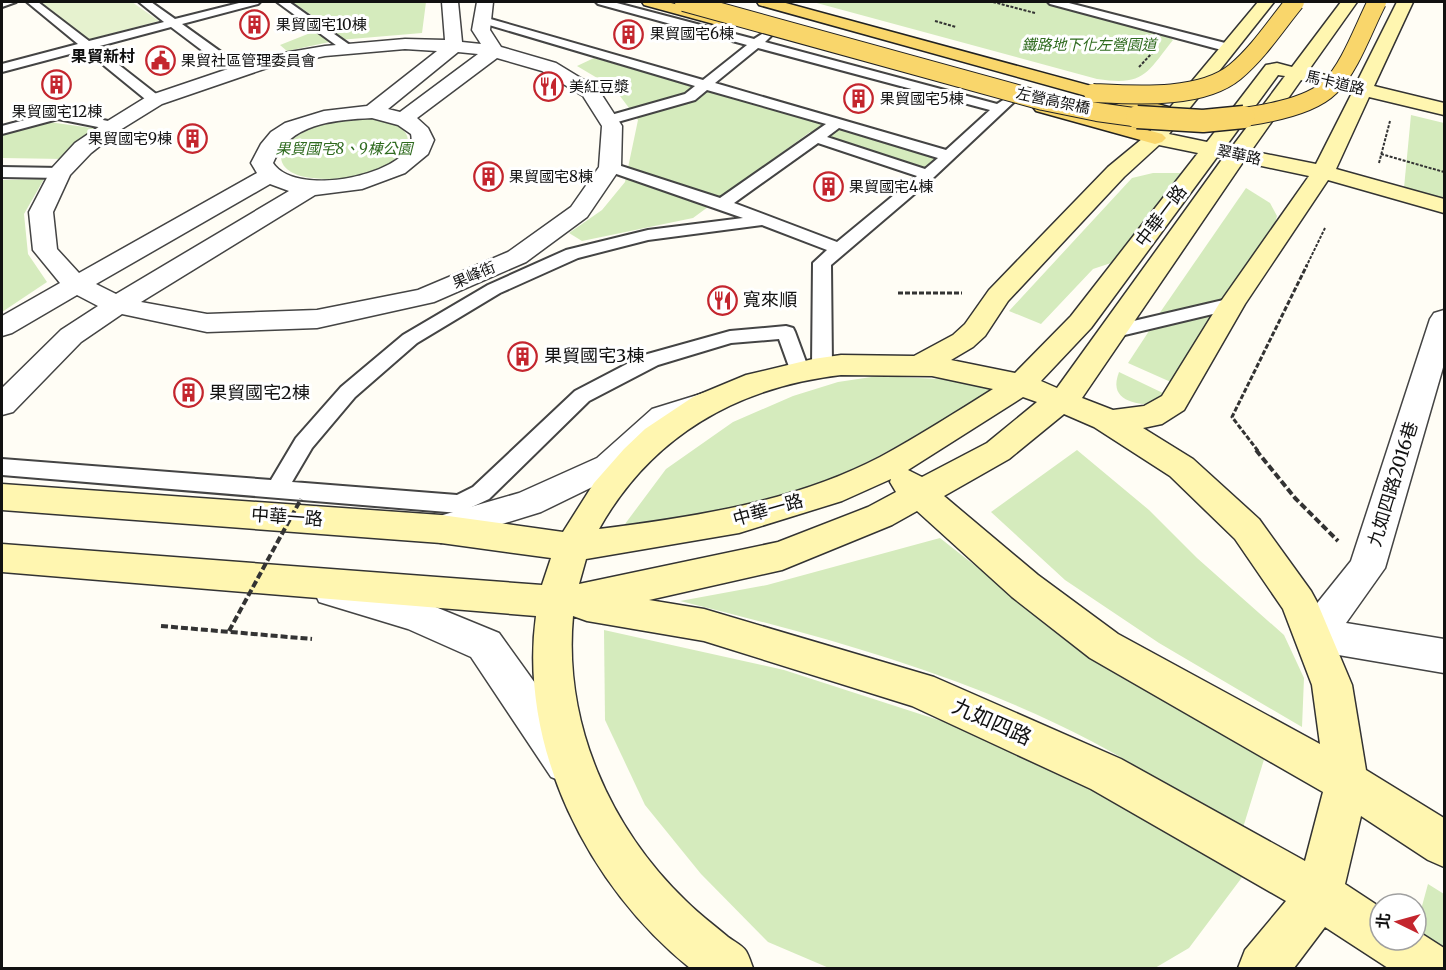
<svg xmlns="http://www.w3.org/2000/svg" width="1446" height="970" font-family="Merriweather,'Noto Sans TC',serif">
  <rect width="100%" height="100%" fill="#fffdf5"/>
  <!-- green -->
  <g fill="#d5ebbd">
    <path d="M292,2H426L422,33L339,40L287,51L280,45L328,26Z"/>
    <path d="M813,2H1043L1160,32L1173,40C1146,74 1144,86 1097,79Z"/>
    <path d="M594,58L939,156L923,170L810,132L693,218L582,241L569,233L602,210L625,182L638,120L614,88L577,66Z"/>
    <path d="M1411,115L1444,123V200L1404,188Z"/>
    <path d="M353,119C365,119 378,118 389,122C418,132 410,152 389,164C367,177 338,181 313,178C285,176 267,157 296,137C312,125 333,122 353,119Z"/>
    <path d="M49,122L99,129L63,159L2,158V132Z"/>
    <path d="M1153,173H1181L1117,261L1093,269L1041,324L1009,311L1132,178Z"/>
    <path d="M44,179L24,214L28,254L47,282L2,312V180Z"/>
    <path d="M1246,188L1270,203L1277,216L1275,223L1224,299L1159,314Z"/>
    <path d="M1214,315L1173,383L1128,363L1151,328Z"/>
    <path d="M1119,372L1165,394L1151,405C1129,403 1109,398 1119,372Z"/>
    <path d="M878,376L958,380L996,388C939,421 876,463 814,485C752,506 686,517 622,528L666,469L733,422L793,396L838,382Z"/>
    <path d="M1077,450L1149,510L1197,558L1284,635L1304,678L1302,727L1159,643L1065,580L991,512Z"/>
    <path d="M940,538L1059,632L1266,753L1242,831C1192,801 1144,769 1093,742C964,674 821,636 680,601L767,585Z"/>
    <path d="M604,630L784,670L960,727L1099,792L1243,876L1189,948L1155,968H829L768,942L701,874L645,805L605,720Z"/>
    <path d="M1428,884L1444,894V963L1412,942L1416,940V928Z"/>
  </g>
  <!-- pitch -->
  <path fill="#e6f2cf" d="M39,2H132L159,21L87,40Z"/>
  <g fill="none" stroke-linecap="round" stroke-linejoin="round">
    <defs>
      <g id="lane">
        <path d="M2,2H16L2,7Z"/>
        <path d="M27,2H38L89,41L164,22L139,2H151L175,19L243,2H260L258,4L182,24L242,67L243,70L242,73H232L171,27L96,47L160,97L162,100L160,103H150L85,50L2,72V64L78,44Z"/>
        <path d="M277,2H289L354,48L348,52L344,51Z"/>
        <path d="M596,2H613L754,39L765,32L771,36L765,42L997,104L1008,97L1015,101L933,178L831,265L832,366L829,371L822,373L815,371L812,366L813,263L827,250L762,225L648,240L578,258L500,293L417,343L355,397L312,448L292,482L457,495L473,487L575,391L644,355L730,331L786,326L793,328L795,332L809,370L806,375L799,377L792,375L779,339L731,343L658,365L589,401L489,499L459,513L2,475V459L271,480L296,438L341,387L403,335L488,285L566,250L648,230L743,218L605,170L602,167L610,162L615,164L720,198L826,124L707,90L695,100L614,123H604L602,120L604,117L685,94L695,86L479,22L477,20L479,18H487L703,80L747,45L598,4ZM758,48L990,110L946,150L715,83ZM839,128L938,158L925,169L827,137ZM818,143L917,176L837,242L734,203Z"/>
        <path d="M1048,2H1065L1233,45L1235,48L1229,52L1050,4Z"/>
        <path d="M58,111L113,122L120,126L113,130L58,119L2,134V126Z"/>
        <path d="M2,167L60,168L68,173L60,178L2,177Z"/>
        <path d="M1232,298L1238,300L1241,304L1238,308L1112,338L1105,336L1103,332L1105,328L1112,326Z"/>
      </g>
      <g id="street">
        <path d="M442,2H458L462,42L481,44L472,30L477,2H493L490,30L501,47L556,63L597,88L600,92L622,126L621,167L587,217L526,262L434,302L317,328L207,332L122,314L81,342L13,412L2,415V388L61,330L98,306L77,295L12,333L2,336V316L60,283L33,250L29,212L52,168L75,143L106,122L148,96L266,56L325,46L405,39L445,40ZM405,49L437,51L367,106L324,111L285,123L271,132L261,144L251,163L257,173L79,273L57,249L53,212L70,175L91,153L120,130L162,104L270,67L325,56ZM458,52L478,54L400,112L388,109ZM497,58L542,71L583,96L602,126L599,167L571,207L508,252L418,290L317,310L207,314L141,302L315,195L362,189L405,173L428,154L434,140L428,128L417,118ZM372,118L398,125L411,134C421,171 298,201 273,163C289,123 334,120 372,118ZM270,184L289,191L116,294L96,284Z"/>
        <path d="M1444,310V364L1385,568L1346,623L1444,639V673L1315,651L1302,646L1296,634L1302,622L1351,561L1430,319L1434,313Z"/>
        <path d="M707,392L718,395L722,402L718,409L674,425L619,474L541,512L441,543L429,539L424,529L429,519L519,493L597,458L652,409Z"/>
        <path d="M332,576L416,599L499,633L581,747L587,762L581,777L566,783L551,777L471,657L408,629L319,602L314,591L319,580Z"/>
      </g>
      <path id="secondary" d="M1258,2H1274L1169,134L1207,142L1266,65L1277,63L1292,67L1341,2H1357L1308,71L1357,82L1397,2H1413L1374,86L1444,103V115L1369,97L1336,169L1444,199V213L1328,180L1245,304L1184,410L1162,424L1143,428L1193,459L1259,519L1311,591L1317,602L1352,685L1366,770L1444,818V867L1428,860L1361,816L1345,884L1380,907V940H1416V930L1444,948V968H1388L1325,927L1294,968H1238L1245,950L1286,901L1091,789L912,706L704,641L587,621L573,616C563,723 610,828 686,901C699,914 714,925 728,937C733,941 742,945 746,951C749,956 751,963 753,968H690C589,887 518,748 536,616L2,572V544L542,585L551,558L441,543L2,510V484L441,515L563,532L594,483L624,449L645,429L693,397L746,375L813,359L841,355L914,356L953,335L965,324L989,290L1108,167L1148,134ZM1278,75L1285,76L1232,147L1226,146ZM1301,80L1352,93L1316,164L1251,151ZM1159,145L1198,153L1071,316L1015,373L951,360L973,347L985,336L1008,301L1124,177ZM1217,157L1223,158L1057,388L1041,381L1091,328ZM1243,162L1309,176L1219,304L1162,396L1144,406L1113,410L1082,398ZM841,375L932,376L993,389C956,412 919,436 880,457C794,502 694,517 599,529C651,436 737,387 841,375ZM1023,397L1037,402L987,443L922,477L908,470ZM1064,414L1094,427L1170,476L1235,539L1283,609L1312,685L1320,744L1118,634L1038,575L944,496L1009,459ZM891,479L890,482L896,492L868,507L778,542L579,584L586,559L739,533L842,501ZM917,511L1012,597L1090,658L1323,792L1305,861L1121,759L934,677L704,609L649,600L782,570L892,525Z"/>
      <g id="primary">
        <path d="M642,2H667L727,17L730,21L727,25L721,26L644,5Z"/>
        <path d="M757,2H782L1183,111L1186,115L1183,119H1169L759,5Z"/>
        <path d="M1043,101L1162,134L1166,138L1162,142L1155,144L1036,111L1033,107L1036,103Z"/>
      </g>
    </defs>
    <!-- lane casing -->
    <use href="#lane" stroke="#444" stroke-width="4"/>
    <!-- street casing -->
    <use href="#street" stroke="#444" stroke-width="3"/>
    <!-- secondary casing -->
    <use href="#secondary" stroke="#333" stroke-width="3"/>
    <!-- primary casing -->
    <use href="#primary" stroke="#222" stroke-width="3"/>
    <!-- path-far2 -->
    <g stroke="#333" stroke-width="2" stroke-dasharray="3 1.5" stroke-linecap="butt">
      <path d="M993,2L1035,13"/>
      <path d="M935,21L956,27"/>
      <path d="M1139,67L1154,51"/>
      <path d="M1381,154L1444,172"/>
      <path d="M1379,163L1390,121"/>
      <path d="M1306,267L1325,228"/>
    </g>
    <!-- path-far1 -->
    <g stroke="#333" stroke-width="3" stroke-dasharray="5 2" stroke-linecap="butt">
      <path d="M898,293H962"/>
      <path d="M1258,451L1232,417L1307,265"/>
    </g>
    <!-- path -->
    <g stroke="#333" stroke-width="4" stroke-dasharray="7 3" stroke-linecap="butt">
      <path d="M1256,450L1295,498L1338,541"/>
      <path d="M161,626L312,639"/>
    </g>
    <!-- lane -->
    <use href="#lane" fill="#fff" fill-rule="evenodd"/>
    <!-- street -->
    <use href="#street" fill="#fff" fill-rule="evenodd"/>
    <!-- secondary -->
    <use href="#secondary" fill="#fff6b0" fill-rule="evenodd"/>
    <!-- primary -->
    <use href="#primary" fill="#f9d66b" fill-rule="evenodd"/>
    <defs>
      <g id="primary-bridge-far1">
        <path d="M684,2L1043,101L1097,112L1148,119"/>
        <path d="M1093,93C1135,95 1201,100 1235,72C1259,52 1276,25 1295,2"/>
        <path d="M1228,119C1256,116 1309,108 1330,87C1350,68 1364,27 1377,2"/>
      </g>
      <path id="primary-bridge" d="M1137,117L1203,121L1244,117"/>
    </defs>
    <!-- primary-bridge-far1 casing -->
    <use href="#primary-bridge-far1" stroke="#222" stroke-width="20" stroke-linecap="butt"/>
    <!-- primary-bridge casing -->
    <use href="#primary-bridge" stroke="#222" stroke-width="25" stroke-linecap="butt"/>
    <!-- path-bridge -->
    <path stroke="#333" stroke-width="4" stroke-dasharray="7 3" stroke-linecap="butt" d="M229,631L301,499"/>
    <!-- primary-bridge-far1 -->
    <use href="#primary-bridge-far1" stroke="#f9d66b" stroke-width="18"/>
    <!-- primary-bridge -->
    <use href="#primary-bridge" stroke="#f9d66b" stroke-width="22"/>
  </g>
  <!-- icons -->
  <defs>
    <symbol id="building-ring" viewBox="-11 -11 22 22"><circle r="9.5" fill="#fff" stroke="#c4262e" stroke-width="1.5"/><path d="M-4-6H4V6H1V3H-1V6H-4ZM-2.5-4.3h1.7v1.8h-1.7ZM.8-4.3h1.7v1.8H.8ZM-2.5-1h1.7V.8h-1.7ZM.8-1h1.7V.8H.8Z" fill="#c4262e"/></symbol>
    <symbol id="civic-ring" viewBox="-11 -11 22 22"><circle r="9.5" fill="#fff" stroke="#c4262e" stroke-width="1.5"/><path d="M-.6-6.5H3V-4.5H.6V-3L4-1V1h2V6H-6V1h2V-1L-.6-3ZM-1.2 2.5V6h2.4V2.5Z" fill="#c4262e"/></symbol>
    <symbol id="restaurant-ring" viewBox="-11 -11 22 22"><circle r="9.5" fill="#fff" stroke="#c4262e" stroke-width="1.5"/><path d="M-5-6h1v4h1v-4h1v4h1v-4h1v5L-1.5 .5V6h-2V.5L-5-1ZM5-6V6H3V1.5H1.5Q1.5-4 5-6Z" fill="#c4262e"/></symbol>
  </defs>
  <g fill-rule="evenodd">
    <use href="#building-ring" x="238" y="8" width="33" height="33"/>
    <use href="#building-ring" x="612" y="18" width="33" height="33"/>
    <use href="#civic-ring" x="144" y="44" width="33" height="33"/>
    <use href="#building-ring" x="40" y="68" width="33" height="33"/>
    <use href="#restaurant-ring" x="532" y="70" width="33" height="33"/>
    <use href="#building-ring" x="842" y="82" width="33" height="33"/>
    <use href="#building-ring" x="176" y="122" width="33" height="33"/>
    <use href="#building-ring" x="472" y="160" width="33" height="33"/>
    <use href="#building-ring" x="812" y="170" width="33" height="33"/>
    <use href="#restaurant-ring" x="706" y="284" width="33" height="33"/>
    <use href="#building-ring" x="506" y="340" width="33" height="33"/>
    <use href="#building-ring" x="172" y="376" width="33" height="33"/>
  </g>
  <g text-anchor="middle" stroke-width="6" stroke-linejoin="round" paint-order="stroke">
    <!-- far-poi labels -->
    <g font-size="15" fill="#111" stroke="#fff" text-anchor="start">
      <text x="276" y="30">果貿國宅10棟</text>
      <text x="650" y="39">果貿國宅6棟</text>
      <text x="181" y="66">果貿社區管理委員會</text>
      <text x="569" y="92">美紅豆漿</text>
      <text x="880" y="104">果貿國宅5棟</text>
      <text x="57" y="117" text-anchor="middle">果貿國宅12棟</text>
      <text x="172" y="144" text-anchor="end">果貿國宅9棟</text>
      <text x="509" y="182">果貿國宅8棟</text>
      <text x="849" y="192">果貿國宅4棟</text>
    </g>
    <!-- far-park labels -->
    <g font-size="15" font-style="italic" fill="#2f6b1f" stroke="#fff">
      <text x="1089" y="50">鐵路地下化左營園道</text>
      <text x="344" y="154">果貿國宅8、9棟公園</text>
    </g>
    <!-- far-street labels -->
    <g font-size="15" fill="#111" stroke="#fff">
      <text transform="translate(1335 83) rotate(13)" y="5">馬卡道路</text>
      <text transform="translate(1053 101) rotate(12)" y="5">左營高架橋</text>
      <text transform="translate(1239 155) rotate(12)" y="5">翠華路</text>
      <text transform="translate(474 275) rotate(-23)" y="5">果峰街</text>
    </g>
    <!-- far-neighbourhood labels -->
    <g font-size="16" font-weight="bold" fill="#111" stroke="#fff">
      <text x="103" y="62">果貿新村</text>
    </g>
    <!-- street labels -->
    <g font-size="18" fill="#111" stroke="#fff">
      <text transform="translate(1161 216) rotate(-53)" y="6">中華一路</text>
      <text transform="translate(1393 484) rotate(-73)" y="6">九如四路2016巷</text>
      <text transform="translate(768 510) rotate(-16)" y="6">中華一路</text>
      <text transform="translate(287 517) rotate(4)" y="6">中華一路</text>
    </g>
    <!-- poi labels -->
    <g font-size="18" fill="#111" stroke="#fff" text-anchor="start">
      <text x="743" y="306">寬來順</text>
      <text x="544" y="362">果貿國宅3棟</text>
      <text x="209" y="399">果貿國宅2棟</text>
    </g>
    <!-- near-street labels -->
    <g font-size="21" fill="#111" stroke="#fff">
      <text transform="translate(992 722) rotate(24)" y="7">九如四路</text>
    </g>
  </g>
  <!-- border -->
  <rect width="1446" height="970" fill="none" stroke="#111111" stroke-width="6"/>
  <!-- north arrow -->
  <g transform="translate(1398 922) rotate(275)"><circle r="28" fill="#ffffff" stroke="#a0a0a0" stroke-width="1.5"/>
  <path d="M0-4.5L10 22L0 15L-10 22Z" fill="#c4262e"/>
  <text y="-9" font-size="16" font-weight="bold" text-anchor="middle" fill="#111111">北</text>
  </g>
</svg>
